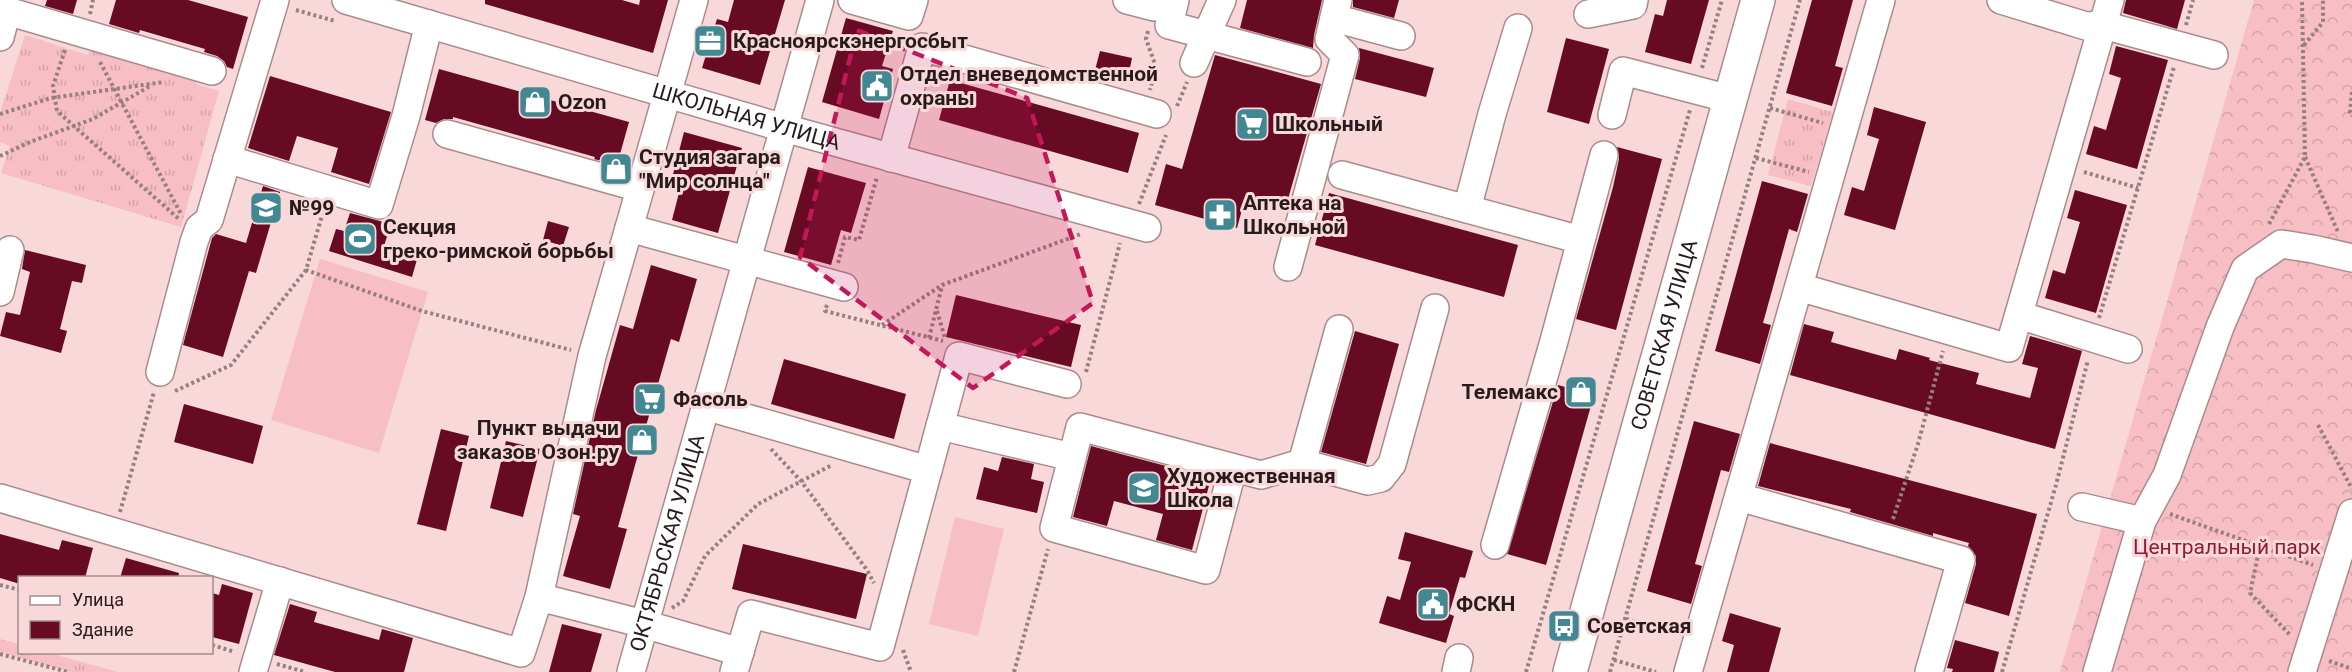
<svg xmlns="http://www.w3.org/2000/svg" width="2352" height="672" font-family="Roboto,sans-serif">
  <defs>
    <pattern id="grass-tufts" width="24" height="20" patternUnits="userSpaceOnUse" patternTransform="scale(1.5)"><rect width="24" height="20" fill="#f7bec3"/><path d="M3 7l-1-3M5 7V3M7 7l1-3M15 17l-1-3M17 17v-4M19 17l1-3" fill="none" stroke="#d4a3a7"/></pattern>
    <pattern id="forest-crowns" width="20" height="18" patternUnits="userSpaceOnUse" patternTransform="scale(1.5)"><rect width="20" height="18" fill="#f7bec3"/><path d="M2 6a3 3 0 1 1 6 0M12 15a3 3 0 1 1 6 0" fill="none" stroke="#d4a3a7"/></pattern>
  </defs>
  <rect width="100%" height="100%" fill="#f9d8da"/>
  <!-- grass -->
  <g fill="url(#grass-tufts)">
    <path d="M25,35L87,55L95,45L199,76L196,84L219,91L181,227L1,173L10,146L0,142V113Z"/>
    <path d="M1788,99L1833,112L1811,186L1768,175Z"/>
    <path d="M0,639L19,644L20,652L49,653L118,672H70L0,652Z"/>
  </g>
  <!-- forest -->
  <path fill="url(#forest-crowns)" d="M2254,0H2352V672H2060Z"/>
  <!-- pitch -->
  <g fill="#f7bec3">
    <path d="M320,259L428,292L379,453L271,420Z"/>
    <path d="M955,517L1004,529L978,636L929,624Z"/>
  </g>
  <!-- building -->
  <g fill="#670a23">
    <path d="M47,0H77L73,14L45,6Z"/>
    <path d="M116,0H188L248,17L233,69L227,67L224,61L217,56L204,52L205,49L140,30L139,33L109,24Z"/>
    <path d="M485,0H622L639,5L640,0H668L653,53L485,4Z"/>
    <path d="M734,0H785L760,85L702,68L717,19L728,22Z"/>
    <path d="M1247,0H1322L1314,35L1313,48L1240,28Z"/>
    <path d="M1353,0H1399L1394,18L1353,7Z"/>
    <path d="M1667,0H1709L1691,64L1645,52L1655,14L1663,16Z"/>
    <path d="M1812,0H1853L1835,66L1843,68L1832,106L1786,93Z"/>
    <path d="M2126,0H2185L2177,29L2123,13Z"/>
    <path d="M846,18L893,31L882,66L893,69L879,119L822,102Z"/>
    <path d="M1566,38L1609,49L1589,124L1547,112Z"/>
    <path d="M2116,46L2168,60L2137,169L2086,154L2094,126L2106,130L2121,78L2109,74Z"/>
    <path d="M1359,48L1434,68L1426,97L1355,79L1360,58Z"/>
    <path d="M1100,51L1132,58L1128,78L1095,70Z"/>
    <path d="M1215,55L1321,84L1286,206L1246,195L1237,228L1155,205L1166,164L1182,169Z"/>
    <path d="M439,69L629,122L617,165L594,159L595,157L453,117V119H444L436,123L425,120Z"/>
    <path d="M270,76L391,112L369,184L331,172L338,148L297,136L289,161L248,148Z"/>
    <path d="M950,80L1139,133L1128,173L939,120Z"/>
    <path d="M1874,107L1926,122L1895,230L1844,215L1852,187L1864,191L1879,139L1867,135Z"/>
    <path d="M684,132L742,148L718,233L672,220L681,185L671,182Z"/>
    <path d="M1617,147L1662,159L1616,330L1576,319L1613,187L1619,159Z"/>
    <path d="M808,167L866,183L851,233L841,230L831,265L784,252Z"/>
    <path d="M1762,181L1808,194L1797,232L1789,229L1763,323L1771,325L1760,364L1715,351Z"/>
    <path d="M263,186L280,192L256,273L249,271L223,357L183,345L212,238L216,234L246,243Z"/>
    <path d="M2075,190L2127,205L2096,313L2045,298L2053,270L2065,274L2080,222L2067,218Z"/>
    <path d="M1329,193L1518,245L1504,297L1315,245Z"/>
    <path d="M350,213L391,224L384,246L418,256L412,277L329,251L336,229L344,231Z"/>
    <path d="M548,221L569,227L563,246L543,240Z"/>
    <path d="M25,250L86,265L82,283L72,281L60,329L67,331L61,353L0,336L6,312L20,315L30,272L22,269Z"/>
    <path d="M651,265L697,279L679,342L671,339L642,440L618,527L627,529L610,589L563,576L580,516L573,514L596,410L620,325L633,329Z"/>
    <path d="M956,295L1081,325L1071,367L946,337Z"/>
    <path d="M1804,324L1834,332L1831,342L1896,360L1899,349L1930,358L1929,360L1979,373L1976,384L2030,398L2038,368L2022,364L2030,336L2082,351L2055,449L1790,375Z"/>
    <path d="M1355,331L1399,344L1366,464L1321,452Z"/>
    <path d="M784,359L906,394L894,439L771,404Z"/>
    <path d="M1558,385L1594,395L1546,565L1507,554Z"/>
    <path d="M184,404L263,426L253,464L174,442Z"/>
    <path d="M1694,421L1740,434L1729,472L1721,470L1695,564L1702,566L1691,604L1647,591Z"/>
    <path d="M441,429L469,436L446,531L417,524Z"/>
    <path d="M506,441L540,449L523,517L490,508Z"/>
    <path d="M1770,443L2037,514L2009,616L1965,603L1976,564V556L1968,546L1969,543L1933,533V536L1850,512L1851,509L1758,486Z"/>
    <path d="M1091,446L1211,478L1192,550L1156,540L1163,514L1114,501L1107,526L1073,517Z"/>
    <path d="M1002,457L1034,464L1031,479L1044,482L1037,513L976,499L984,467L998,471Z"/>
    <path d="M1405,532L1473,551L1465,578L1460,577L1449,614L1454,616L1446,643L1379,623L1387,596L1400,600L1411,562L1398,559Z"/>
    <path d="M0,534L59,550L62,540L93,548L85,578H20V584L0,578Z"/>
    <path d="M743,544L867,574L856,619L732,589Z"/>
    <path d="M126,558L179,573L178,578H120Z"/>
    <path d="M222,584L253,593L239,644L212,637V593L219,595Z"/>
    <path d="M290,604L317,612L314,622L379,640L382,629L413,638L404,672H335L274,655Z"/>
    <path d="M1730,613L1781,628L1769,672H1727L1734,645L1722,641Z"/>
    <path d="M562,624L602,634L591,672H549Z"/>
    <path d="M1955,640L1999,652L1994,672H1952L1953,669L1947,668Z"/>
  </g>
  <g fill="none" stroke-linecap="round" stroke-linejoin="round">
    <defs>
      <g id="minor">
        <path id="s1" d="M346,0L784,128L1147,228"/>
        <path d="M694,0L629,228L844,287"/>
        <path d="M852,0L909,16L914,0"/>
        <path d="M1127,0L1154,7L1156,0"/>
        <path d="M1175,0L1169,25L1307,62"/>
        <path d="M2001,0L2086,26L2103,25L2214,55"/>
        <path d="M1588,14L1633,5L1634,0"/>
        <path d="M1334,18L1401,36"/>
        <path d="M0,37L7,11L212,71"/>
        <path d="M1194,63L1222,0"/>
        <path d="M1612,115L1623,71L1730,99"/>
        <path d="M447,134L640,188"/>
        <path d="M891,158L922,47L1157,114"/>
        <path d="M227,159L379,205L406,116L429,24"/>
        <path d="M1342,175L1581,240"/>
        <path d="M1467,209L1492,114L1518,28"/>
        <path d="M1288,267L1345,55L1329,39L1338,0"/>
        <path d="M1799,287L2009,348L2110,0"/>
        <path d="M0,292L10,250"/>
        <path d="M2019,315L2128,349"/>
        <path d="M1339,329L1302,463L1368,481L1381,478L1392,464L1435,308"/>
        <path d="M160,372L194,242L199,228L209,220L275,0"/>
        <path d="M705,406L928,470"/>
        <path d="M940,426L1072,457"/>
        <path d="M1233,468L1206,570L1054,528L1080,427L1261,475L1302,463"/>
        <path d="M1739,497L1961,560L1929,672"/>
        <path d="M0,498L521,653L539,597L644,624L740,652"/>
        <path d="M2082,507L2142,521L2167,475L2220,327L2245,269L2281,244L2313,249L2352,258"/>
        <path d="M1495,545L1554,341L1604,155"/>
        <path d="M539,597L592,356L629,228"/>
        <path d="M253,672L280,581"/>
        <path id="s2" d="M631,672L820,0"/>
        <path d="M734,672L751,614L880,647L959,356L1067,384"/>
        <path d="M1456,672L1459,658"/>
        <path d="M1688,672L1881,0"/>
        <path d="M2097,672L2142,521"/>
        <path d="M2302,672L2352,513"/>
      </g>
      <g id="major">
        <path id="s3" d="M1570,672L1758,0"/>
      </g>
    </defs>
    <!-- minor casing -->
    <use href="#minor" stroke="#aa8b8d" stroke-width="30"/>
    <!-- major casing -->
    <use href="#major" stroke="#aa8b8d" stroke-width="36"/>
    <!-- path -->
    <g stroke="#967f80" stroke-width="4" stroke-dasharray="3 3" stroke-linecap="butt">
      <path d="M296,10L335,21"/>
      <path d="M90,14L93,0"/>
      <path d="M2186,25L2193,0"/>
      <path d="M1148,31L1146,39L1156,67L1150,90"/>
      <path d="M2304,45L2323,22V0"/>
      <path d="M65,50L53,86L57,111L179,219"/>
      <path d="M100,62L181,214"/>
      <path d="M1702,68L1722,0"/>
      <path d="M2352,92L2350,112L2352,116"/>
      <path d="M1177,106L1187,82"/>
      <path d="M1770,108L1823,123"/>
      <path d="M0,114L51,98L164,82"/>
      <path d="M0,156L30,142L93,119L152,85"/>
      <path d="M2305,157L2338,232"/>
      <path d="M1756,158L1809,172"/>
      <path d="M2084,172L2138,188"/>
      <path d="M1139,204L1166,135"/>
      <path d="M323,212L306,270L422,311L571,350"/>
      <path d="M2269,224L2305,157L2302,0"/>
      <path d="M838,263L845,237L859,240L877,177"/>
      <path d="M827,305L825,311L943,341"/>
      <path d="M937,311L945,338"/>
      <path d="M2099,318L2174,67"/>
      <path d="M882,325L942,285L1081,234"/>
      <path d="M929,338L942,286"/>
      <path d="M1086,372L1120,243"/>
      <path d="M175,391L231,365L306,270"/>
      <path d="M2318,425L2352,489"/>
      <path d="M771,449L801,481L867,570L874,583"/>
      <path d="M120,512L154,392"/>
      <path d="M2170,514L2313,565"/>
      <path d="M1893,519L1918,444L1943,351"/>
      <path d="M2260,546L2250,593L2291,636"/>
      <path d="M0,585L20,590"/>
      <path d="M672,608L683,601L705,556L758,504L832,465"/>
      <path d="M1626,619L1677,633"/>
      <path d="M212,645L235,652"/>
      <path d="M903,650L911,672"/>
      <path d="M0,654L68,672"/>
      <path d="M1614,660L1656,672"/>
      <path d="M2329,661L2352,669"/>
      <path d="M277,664L305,672"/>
      <path d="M1014,672L1048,549"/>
      <path d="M1526,672L1690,110"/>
      <path d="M1610,672L1800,0"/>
      <path d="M2002,672L2056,485L2088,360"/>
    </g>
    <!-- minor -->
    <use href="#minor" stroke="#fff" stroke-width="27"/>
    <!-- major -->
    <use href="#major" stroke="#fff" stroke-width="33"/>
  </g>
  <!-- marked area -->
  <path fill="#c2185b" fill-opacity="0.2" stroke="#c2185b" stroke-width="4.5" stroke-dasharray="12 8" stroke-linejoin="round" d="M857,30L1027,98L1093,303L973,388L800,257Z"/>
  <!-- icons -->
  <defs>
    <symbol id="office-square" viewBox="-11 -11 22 22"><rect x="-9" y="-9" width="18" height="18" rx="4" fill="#428893" stroke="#f9d8da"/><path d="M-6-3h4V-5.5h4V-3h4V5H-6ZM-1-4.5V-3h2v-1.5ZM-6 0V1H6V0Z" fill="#fff"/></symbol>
    <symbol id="civic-square" viewBox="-11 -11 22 22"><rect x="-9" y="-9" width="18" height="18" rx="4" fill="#428893" stroke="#f9d8da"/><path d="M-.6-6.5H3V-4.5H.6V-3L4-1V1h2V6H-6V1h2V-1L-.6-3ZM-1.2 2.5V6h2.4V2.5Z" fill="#fff"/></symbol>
    <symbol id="shop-square" viewBox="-11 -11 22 22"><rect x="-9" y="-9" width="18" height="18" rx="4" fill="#428893" stroke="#f9d8da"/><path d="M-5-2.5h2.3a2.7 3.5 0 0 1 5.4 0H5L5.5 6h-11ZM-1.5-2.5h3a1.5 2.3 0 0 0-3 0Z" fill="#fff"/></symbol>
    <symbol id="supermarket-square" viewBox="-11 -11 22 22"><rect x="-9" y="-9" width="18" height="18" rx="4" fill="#428893" stroke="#f9d8da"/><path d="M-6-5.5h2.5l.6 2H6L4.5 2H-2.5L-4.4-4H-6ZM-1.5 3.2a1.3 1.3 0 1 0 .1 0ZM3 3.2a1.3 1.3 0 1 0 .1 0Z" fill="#fff"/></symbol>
    <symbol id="school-square" viewBox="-11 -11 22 22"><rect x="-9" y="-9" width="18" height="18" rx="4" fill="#428893" stroke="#f9d8da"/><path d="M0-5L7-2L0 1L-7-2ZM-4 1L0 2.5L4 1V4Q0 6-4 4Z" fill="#fff"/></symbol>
    <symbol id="pharmacy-square" viewBox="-11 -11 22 22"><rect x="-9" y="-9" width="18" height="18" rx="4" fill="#428893" stroke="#f9d8da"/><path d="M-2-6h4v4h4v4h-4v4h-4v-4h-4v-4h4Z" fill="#fff"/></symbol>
    <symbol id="stadium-square" viewBox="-11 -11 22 22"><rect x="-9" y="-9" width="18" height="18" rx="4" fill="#428893" stroke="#f9d8da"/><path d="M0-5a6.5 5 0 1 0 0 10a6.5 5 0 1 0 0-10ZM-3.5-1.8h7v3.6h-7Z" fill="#fff"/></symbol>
    <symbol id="bus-square" viewBox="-11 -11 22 22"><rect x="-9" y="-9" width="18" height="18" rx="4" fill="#428893" stroke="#f9d8da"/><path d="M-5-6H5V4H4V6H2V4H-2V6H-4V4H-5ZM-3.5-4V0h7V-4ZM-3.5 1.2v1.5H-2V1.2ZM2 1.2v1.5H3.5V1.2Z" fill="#fff"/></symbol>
  </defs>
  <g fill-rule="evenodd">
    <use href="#office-square" x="691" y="22" width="38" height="38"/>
    <use href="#civic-square" x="858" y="67" width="38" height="38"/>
    <use href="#shop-square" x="516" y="83" width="38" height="38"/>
    <use href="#supermarket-square" x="1233" y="105" width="38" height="38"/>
    <use href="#shop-square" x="597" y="150" width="38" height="38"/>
    <use href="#school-square" x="247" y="189" width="38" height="38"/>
    <use href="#pharmacy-square" x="1201" y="196" width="38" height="38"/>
    <use href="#stadium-square" x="341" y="220" width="38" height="38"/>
    <use href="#shop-square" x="1562" y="373" width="38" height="38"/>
    <use href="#supermarket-square" x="631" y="380" width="38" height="38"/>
    <use href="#shop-square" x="623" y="421" width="38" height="38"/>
    <use href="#school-square" x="1125" y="469" width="38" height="38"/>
    <use href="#civic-square" x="1414" y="585" width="38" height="38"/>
    <use href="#bus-square" x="1545" y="607" width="38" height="38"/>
  </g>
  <g text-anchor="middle" stroke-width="6" stroke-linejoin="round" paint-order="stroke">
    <!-- poi labels -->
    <g font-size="21" font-weight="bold" fill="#271b1c" stroke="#f9d8da" text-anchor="start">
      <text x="733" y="48">Красноярскэнергосбыт</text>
      <text x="900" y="81">Отдел вневедомственной<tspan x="900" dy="24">охраны</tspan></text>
      <text x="558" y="109">Ozon</text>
      <text x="1275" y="131">Школьный</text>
      <text x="639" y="164">Студия загара<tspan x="639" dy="24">"Мир солнца"</tspan></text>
      <text x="1243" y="210">Аптека на<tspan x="1243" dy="24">Школьной</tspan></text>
      <text x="289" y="215">№99</text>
      <text x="383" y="234">Секция<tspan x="383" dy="24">греко-римской борьбы</tspan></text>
      <text x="1558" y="399" text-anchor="end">Телемакс</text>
      <text x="673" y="406">Фасоль</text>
      <text x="619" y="435" text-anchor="end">Пункт выдачи<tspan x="619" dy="24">заказов Озон.ру</tspan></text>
      <text x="1167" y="483">Художественная<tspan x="1167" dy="24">Школа</tspan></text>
      <text x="1456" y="611">ФСКН</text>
      <text x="1587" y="633">Советская</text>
    </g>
    <!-- street labels -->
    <g font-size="21" fill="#271b1c" stroke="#f9d8da">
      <text dy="7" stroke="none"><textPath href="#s1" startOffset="417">ШКОЛЬНАЯ УЛИЦА</textPath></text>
      <text dy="7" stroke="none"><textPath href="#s3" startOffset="350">СОВЕТСКАЯ УЛИЦА</textPath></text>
      <text dy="7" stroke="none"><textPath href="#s2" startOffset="134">ОКТЯБРЬСКАЯ УЛИЦА</textPath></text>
    </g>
    <!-- park labels -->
    <g font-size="21" fill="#921a38" stroke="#f9d8da">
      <text x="2227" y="554">Центральный парк</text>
    </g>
  </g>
  <!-- legend -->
  <rect x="18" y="576" width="195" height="78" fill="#f9d8da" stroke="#a58c8e" stroke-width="1.5"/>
  <rect x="30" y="596" width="30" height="9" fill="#ffffff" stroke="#a58c8e" stroke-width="1.5"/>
  <text x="72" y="606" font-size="18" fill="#271b1c">Улица</text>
  <rect x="30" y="621" width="30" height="18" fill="#670a23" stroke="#a58c8e" stroke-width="1.5"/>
  <text x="72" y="636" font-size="18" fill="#271b1c">Здание</text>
</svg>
